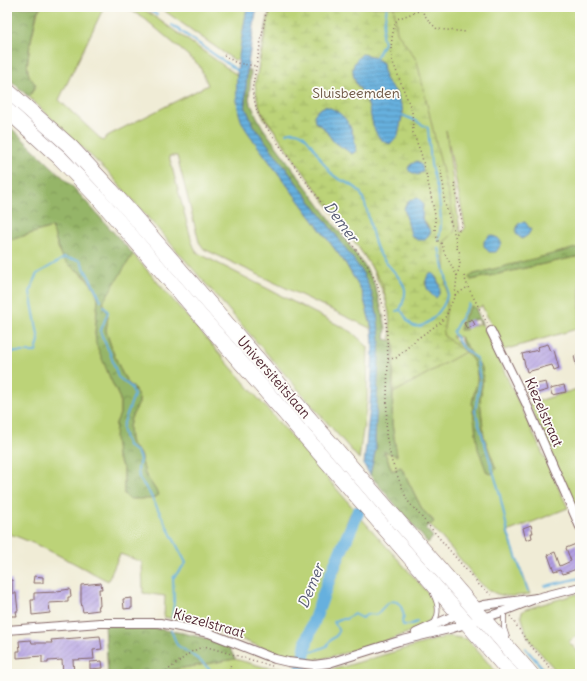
<svg xmlns="http://www.w3.org/2000/svg" width="587" height="681" font-family="Delius,sans-serif">
  <defs>
    <pattern id="forest-crowns" width="20" height="18" patternUnits="userSpaceOnUse"><rect width="20" height="18" fill="#95b568"/><path d="M2 6a3 3 0 1 1 6 0M12 15a3 3 0 1 1 6 0" fill="none" stroke="#7c9356"/></pattern>
    <pattern id="wetland-marsh" width="20" height="14" patternUnits="userSpaceOnUse"><rect width="20" height="14" fill="#bcd378"/><path d="M1 5h8M5 5V1M11 12h8M15 12V8" fill="none" stroke="#a3b568"/></pattern>
    <pattern id="water-rules" width="6" height="5" patternUnits="userSpaceOnUse"><rect width="6" height="5" fill="#66b0de"/><path d="M0 2.5h6" fill="none" stroke="#568fb4"/></pattern>
    <pattern id="building-hatch" width="6" height="6" patternUnits="userSpaceOnUse"><rect width="6" height="6" fill="#b19ee2"/><path d="M-1 1l2-2M0 6l6-6M5 7l2-2" fill="none" stroke="#9280b7"/></pattern>
  </defs>
  <rect width="100%" height="100%" fill="#fdfcf7"/>
  <filter id="ink" filterUnits="userSpaceOnUse"><feTurbulence type="fractalNoise" baseFrequency=".025" numOctaves="2"/><feDisplacementMap in="SourceGraphic" scale="8" xChannelSelector="R" yChannelSelector="G"/><feConvolveMatrix kernelMatrix="1 2 1 2 8 2 1 2 1" color-interpolation-filters="sRGB"/></filter>
  <filter id="wash" filterUnits="userSpaceOnUse"><feTurbulence type="fractalNoise" baseFrequency=".012" numOctaves="4" result="noise"/><feDisplacementMap in="SourceGraphic" scale="16" xChannelSelector="R" yChannelSelector="G"/><feGaussianBlur stdDeviation="0.9" result="paint"/><feColorMatrix in="noise" values="0 0 0 0 0 0 0 0 0 0 0 0 0 0 0 0 0 1.4 0 .05"/><feComposite in="paint" operator="in"/></filter>
  <g filter="url(#wash)">
    <rect width="100%" height="100%" fill="#f0ecd6"/>
    <!-- green -->
    <g fill="#bcd378" stroke="#837952" fill-rule="evenodd">
      <path d="M41,7H104L59,100L103,141L107,136L208,85L199,65L145,19L125,7H141L237,75V98L254,141L346,264L362,292L372,329L204,249L199,242L177,156H169L192,242L196,252L352,332L368,347L367,402L359,459L109,173L29,97L36,85C33,81 29,77 28,72C25,60 35,25 38,11Z"/>
      <path d="M159,7H247L239,60H234Z"/>
      <path d="M270,7H580V248L471,280L580,256V328L504,350L482,306L476,309L471,306L464,318L460,329C469,330 474,323 482,324L568,508L507,532L530,594C491,602 483,587 461,560C451,548 440,536 430,525L434,521L422,509L401,467L392,471L384,450L397,455L392,424L393,393L447,362L391,391L395,344L391,316L383,292L370,264L298,159L263,117C249,88 264,38 270,7ZM446,130L465,227L464,230L460,232ZM452,336L460,337L482,368L483,378L480,400L484,437L496,469C486,448 472,428 473,404C473,387 481,383 475,365C471,353 458,346 452,336Z"/>
      <path d="M52,227C55,234 58,251 62,257C75,271 94,279 98,299L95,333L110,378L120,399V414L116,423L117,457L124,470V494L159,495L145,474L141,457L138,451L132,446L130,440L129,427L131,418L139,403V399L134,388L128,383L122,373L113,352L106,331L108,316L103,301L133,254L354,509L350,514L309,621L299,655L296,657L290,658C249,643 207,624 164,617L165,596L143,593L142,562L120,554L108,581C75,564 42,545 7,533V241Z"/>
      <path d="M580,388V520L529,404Z"/>
      <path d="M361,518L428,593L434,604L435,614C427,634 340,654 317,660H309L308,650L309,643Z"/>
      <path d="M580,593V632L569,642L580,654V674H559L536,648L527,635L521,615L522,612L526,609Z"/>
      <path d="M448,636L467,639L498,674H168L171,670L235,659L264,667L321,671L339,668Z"/>
    </g>
    <!-- forest -->
    <g fill="url(#forest-crowns)" stroke="#706a4a">
      <path d="M7,7H41L37,11C35,25 25,59 28,72C29,77 33,81 36,85L29,97L7,77Z"/>
      <path d="M247,70L251,71L249,100L256,115L263,128L366,268L374,283L382,310L386,328L385,339L394,341L392,424L397,456L384,451L392,471L401,467L422,509L434,522L425,528L433,537L428,543L370,475L376,448L375,440L377,314L338,238L253,125L245,106Z"/>
      <path d="M7,124L71,185L133,254L103,302L108,316L106,331L113,352L122,373L128,383L134,388L139,399V403L131,418L129,427L130,440L132,446L138,451L141,457L145,474L159,495L151,499H129L124,494V470L117,457L115,437L116,423L120,414V399L110,378L96,344L95,333L98,299L97,294L94,287L84,275L68,264L61,256L52,227L7,241Z"/>
      <path d="M580,247V256L471,280L469,277L474,274Z"/>
      <path d="M471,306L476,309L482,324L480,323L478,319L465,323L466,330H460L464,318Z"/>
      <path d="M460,337L482,368L483,378L480,400L484,437L496,469L492,474L487,473L478,449L472,403L478,378L474,363L470,356L465,352Z"/>
      <path d="M105,625L146,627L183,633L208,639L229,647L235,659L171,670L167,674H108Z"/>
    </g>
    <!-- wetland -->
    <path fill="url(#wetland-marsh)" stroke="#837952" fill-rule="evenodd" d="M271,7H394L397,32L417,61L456,228L453,234L444,242L447,305L443,335L465,352L393,393L394,341L391,340L389,313L382,283L359,248L291,155L261,111L257,98L255,84ZM368,55L376,58L383,63L385,79L395,91L403,112L398,136L381,140L375,130L366,98L356,84L353,74ZM315,122L356,146L346,150L341,145L333,141L323,127ZM418,198L423,203L422,219L429,227L425,240ZM434,274L440,285L429,292L425,282Z"/>
    <!-- water -->
    <g fill="url(#water-rules)" stroke="#586884">
      <path d="M247,7H257L247,70L245,106L253,125L338,238L361,270L371,291L377,314L380,338L375,440L376,448L370,475L364,465L370,405L373,347L372,329L362,292L346,264L254,141C250,135 244,128 241,120C230,90 242,39 247,7Z"/>
      <path d="M362,54C370,55 376,58 383,63L385,79L395,91L402,107L403,112L398,136L391,144C370,141 373,112 365,97C361,89 354,83 353,73C352,65 356,59 362,54Z"/>
      <path d="M325,106C347,113 354,129 356,151L352,154L333,141L323,127L315,122L314,115L318,110Z"/>
      <path d="M417,161L422,166L423,171L418,175L415,174L409,171L408,168L410,165Z"/>
      <path d="M418,198L423,203L422,219L431,232L425,240H417L411,235L404,208L409,200Z"/>
      <path d="M525,222L531,230L528,235L522,239L516,234V230L519,223Z"/>
      <path d="M490,235L498,238L502,243L496,252H489L484,246V241Z"/>
      <path d="M430,273L434,274C438,282 444,290 436,298C427,293 422,281 430,273Z"/>
    </g>
    <g fill="none" stroke-linecap="round" stroke-linejoin="round">
      <!-- stream -->
      <g stroke="#66b0de" stroke-width="2">
        <path d="M145,7L157,15"/>
        <path d="M172,25L238,71"/>
        <path d="M376,58L384,43L382,35L387,7"/>
        <path d="M402,115L416,121L428,128L431,165L438,192L440,208L441,224L439,240"/>
        <path d="M286,133C292,131 298,131 303,135C313,143 321,163 332,174C340,182 354,183 360,192C371,211 369,234 379,253C385,264 404,279 405,290C406,296 402,305 400,310"/>
        <path d="M469,304L453,332L461,346L477,359L480,382L475,411L499,491L508,533L528,591"/>
        <path d="M104,306L108,312L101,330V334L110,353L118,377L131,387L134,395L122,428L125,439L129,447L137,452L140,459L138,469L139,478L149,492L186,563L173,578L174,602L172,618"/>
        <path d="M396,311L400,310C406,314 406,323 414,326C420,328 426,324 431,320C459,295 445,278 439,248"/>
        <path d="M7,352H36L39,340L30,292L34,280L37,274L64,258L80,260L101,300"/>
        <path d="M545,586L580,578"/>
        <path d="M171,630L177,645L198,659L215,674"/>
        <path d="M525,648L548,674"/>
        <path d="M304,652H312L327,646C332,633 345,639 334,622L340,619H346L354,614L362,618L368,614L377,615C388,599 400,594 404,617L402,621L403,625H409L417,622"/>
      </g>
      <!-- river -->
      <path stroke="#66b0de" stroke-width="13" d="M300,674L307,640L331,574L358,512"/>
    </g>
    <g id="blocks">
      <!-- building -->
      <g fill="url(#building-hatch)">
        <path d="M472,319L475,325L467,329L464,323Z"/>
        <path d="M548,344L551,351L554,350L559,369L554,371L552,365L527,372L522,354L538,350L537,347Z"/>
        <path d="M580,354V372L578,373L574,356Z"/>
        <path d="M546,382L548,390L537,393V395L530,397L527,386Z"/>
        <path d="M564,385L566,392L553,395L551,388Z"/>
        <path d="M531,525L533,533H531L532,538L526,540L523,528Z"/>
        <path d="M576,544L580,556V566H578L579,568L563,574L561,570L554,572L548,555L555,552L560,566L571,561L566,548Z"/>
        <path d="M34,576L43,577V583H33Z"/>
        <path d="M7,580H12V593H16L18,611H16L17,616H7Z"/>
        <path d="M101,583L102,589H99L100,606H98L99,610L83,612L81,602V585Z"/>
        <path d="M70,589L71,597H68V602L49,603L50,613L32,615L31,600H34V593L57,592V591Z"/>
        <path d="M132,598V608L124,609L123,599Z"/>
        <path d="M100,636L102,649L93,650L94,659L73,660L74,674H63L62,660L48,661V663H42V656L17,658V651H20L19,641L31,640L32,643H52L51,640Z"/>
        <path d="M102,661L103,668L90,669V662Z"/>
      </g>
    </g>
  </g>
  <g filter="url(#ink)">
    <use href="#blocks" fill-opacity="0" stroke="#846767" stroke-width="1"/>
    <g fill="none" stroke-linecap="round" stroke-linejoin="round">
      <defs>
        <g id="lane">
          <path d="M433,594C438,604 440,613 434,623"/>
          <path d="M504,611V628L507,637"/>
          <path d="M579,646H580"/>
        </g>
        <g id="street">
          <path d="M491,331L526,403L580,527"/>
          <path d="M471,609L484,605L537,598L580,587"/>
          <path d="M7,630L100,623H160L209,633L275,659L288,662L314,665L329,663L399,641L453,628L499,613L537,598"/>
          <path d="M416,633L460,613"/>
        </g>
        <g id="highway">
          <path d="M7,90L71,147L111,190L531,674"/>
          <path d="M7,110L60,158L100,200L511,674"/>
        </g>
      </defs>
      <!-- lane casing -->
      <use href="#lane" stroke="#846767" stroke-width="5.5"/>
      <!-- street casing -->
      <use href="#street" stroke="#846767" stroke-width="10"/>
      <!-- highway casing -->
      <use href="#highway" stroke="#846767" stroke-width="16"/>
      <!-- path -->
      <g stroke="#846767" stroke-width="1.5" stroke-dasharray="1 3" stroke-linecap="butt">
        <path d="M267,7L252,90L257,111L264,124L367,265L377,284L386,316L388,359L386,435L392,462L407,500L480,586L493,596"/>
        <path d="M224,55L236,63L256,66"/>
        <path d="M440,166L444,189V201L455,236"/>
        <path d="M457,276L444,252L442,244L438,241L435,232V215L428,182L421,153L413,133L412,111L392,60L391,48L392,38L394,27L397,19L421,10L429,21L437,29L467,32"/>
        <path d="M464,276L468,287L488,325"/>
        <path d="M455,295L468,287"/>
        <path d="M388,359L396,358L418,338L440,323L446,316L455,295L457,276L460,264L459,259L460,253L457,248L455,236L462,225V221L454,181"/>
        <path d="M510,616L529,644L556,674"/>
        <path d="M163,674L191,652L204,646L272,666"/>
        <path d="M229,674L231,663"/>
      </g>
      <!-- lane -->
      <use href="#lane" stroke="#fff" stroke-width="4"/>
      <!-- street -->
      <use href="#street" stroke="#fff" stroke-width="8"/>
      <!-- highway -->
      <use href="#highway" stroke="#fff" stroke-width="15"/>
    </g>
  </g>
  <g text-anchor="middle" stroke-width="3.5" stroke-linejoin="round" paint-order="stroke">
    <!-- park labels -->
    <g font-size="14" fill="#6c5542" stroke="#fdfcf7">
      <text x="356" y="98">Sluisbeemden</text>
    </g>
    <!-- street labels -->
    <g font-size="14" fill="#4a1f2b" stroke="#fdfcf7">
      <text transform="translate(274 377) rotate(49)" y="5">Universiteitslaan</text>
      <text transform="translate(544 412) rotate(66)" y="5">Kiezelstraat</text>
      <text transform="translate(209 623) rotate(16)" y="5">Kiezelstraat</text>
    </g>
    <!-- water labels -->
    <g font-size="15" font-style="italic" fill="#555973" stroke="#fdfcf7">
      <text transform="translate(341 222) rotate(53)" y="5">Demer</text>
      <text transform="translate(311 586) rotate(-68)" y="5">Demer</text>
    </g>
  </g>
  <!-- margin -->
  <rect width="587" height="681" fill="none" stroke="#fdfcf7" stroke-width="24"/>
</svg>
